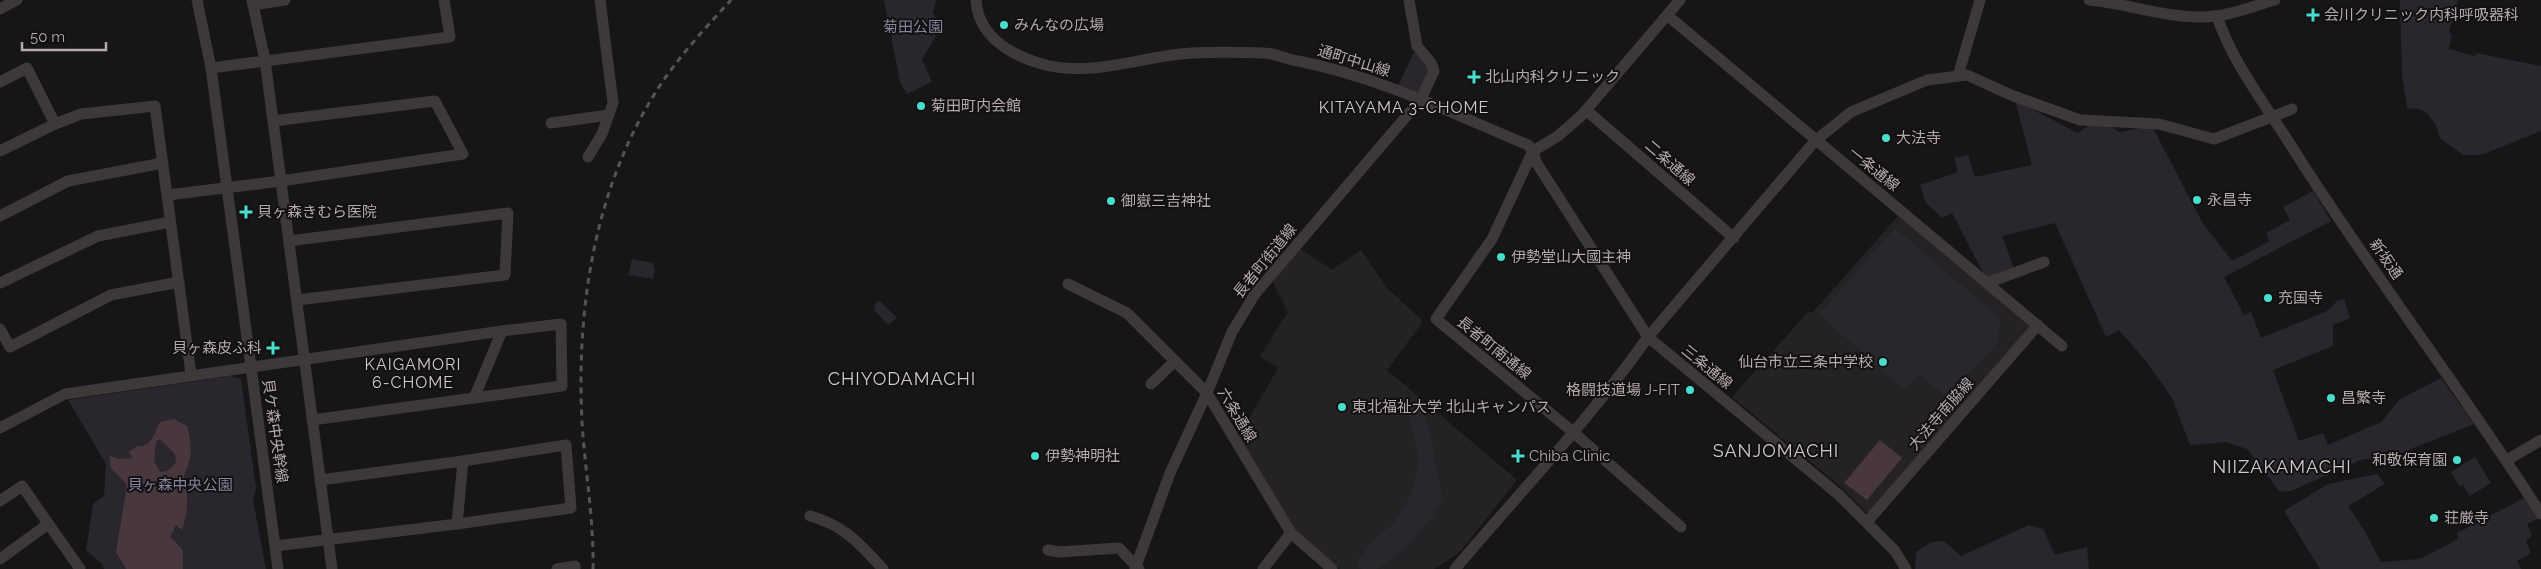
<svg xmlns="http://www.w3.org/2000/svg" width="2541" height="569" font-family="Raleway,'Noto Sans JP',sans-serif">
  <rect width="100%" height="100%" fill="#171616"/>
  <!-- built -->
  <g fill="#242222">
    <path d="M1898,216L2032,327L1869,515L1840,486L1732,397L1808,312H1813Z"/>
    <path d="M1299,248L1332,270L1361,250L1388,289L1422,320V323L1387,370L1517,480L1459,553L1434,569H1340L1295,532L1239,436L1278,368L1260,356L1288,312L1272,280Z"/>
  </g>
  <!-- green -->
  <g fill="#29262e">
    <path d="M884,0H936L933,12L941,28L922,59L932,82L907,94L900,82Z"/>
    <path d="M2400,0H2458L2449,32L2452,35L2449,49L2475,56L2476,53L2541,66V131L2481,155H2463L2440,138L2436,125L2428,114L2419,109L2407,108L2402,75Z"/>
    <path d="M1418,51L1431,71L1419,96L1398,86L1413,54Z"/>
    <path d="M2015,100L2078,133L2091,124L2111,127L2119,132L2152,126L2202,222L2232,261L2270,241L2266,233L2290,220L2283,207L2313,191L2331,221L2224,277L2244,315L2251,312L2261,338L2327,311L2337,301L2344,299L2350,318L2333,325V346L2273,370L2299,441L2323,433L2328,445L2381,422L2400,399L2441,378L2474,424L2388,458L2363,459L2291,491L2280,492L2247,449L2226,442L2190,445L2172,398L2146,361L2119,330L2106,337L2055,223L2002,236L2014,268L1986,278L1952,213L1942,218L1926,203L1920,185L1958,172L1954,158L1968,155L1975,177L2032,165Z"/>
    <path d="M1895,228L2000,318L1998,342L1946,397L1920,374L1904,390L1819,314Z"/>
    <path d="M632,259L653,263L655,270L653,279L628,275Z"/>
    <path d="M880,301L897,318L888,325L874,310L876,302Z"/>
    <path d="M231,376L241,379L256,488L253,500L266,569H104L102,564L86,550L93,504L104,496L106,464L68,400Z"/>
    <path d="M1402,395C1430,405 1433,446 1437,471C1438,480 1443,493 1441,501C1438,516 1390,566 1376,569C1371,569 1365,569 1361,569L1357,563C1362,555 1368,545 1375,538C1382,532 1390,528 1395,521C1427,478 1421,443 1401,398Z"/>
    <path d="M2475,457L2491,483L2470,496L2463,485L2460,487L2451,472Z"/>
    <path d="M2377,474L2385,484L2348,506L2364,530L2381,562L2420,559L2458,539L2457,533L2524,498L2538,519L2527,524L2532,536L2526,541L2531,553L2517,561L2521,569H2320L2284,511L2328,484Z"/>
    <path d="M2029,525L2043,529L2055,555L2087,547L2089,569H1915L1916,552L1932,542L1944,541L1961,556Z"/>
  </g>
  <!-- water -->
  <g fill="#48373d" fill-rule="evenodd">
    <path d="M174,419L187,426C192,445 193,457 184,475C189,494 188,512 182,530L176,525L170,537L183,550V569H126L116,552L127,485L111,468L109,455L118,459L132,458L129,452L137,446C152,448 154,433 160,422ZM160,439L175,454L176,463L167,471L160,472L154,461L156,442Z"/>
    <path d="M1880,440L1902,458L1867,500L1844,483Z"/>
  </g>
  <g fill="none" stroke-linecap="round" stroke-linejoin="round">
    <!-- minor -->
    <g stroke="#3e3939" stroke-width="11">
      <path d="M197,0L211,68L278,569"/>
      <path d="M252,0L265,60L332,569"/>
      <path d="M976,0C978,36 1010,55 1042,64C1087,77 1135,59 1180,54C1207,51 1237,52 1264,53C1274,53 1283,58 1293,60C1375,75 1451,113 1528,145L1533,151L1536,162L1648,337L1839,495L1895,551L1906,569"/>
      <path d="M1680,0L1581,116L1558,136L1533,151L1492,239L1436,319L1573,432L1681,527"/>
      <path d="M2089,0C2132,4 2172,21 2215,16C2235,14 2256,5 2275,0"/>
      <path d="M253,5L285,0"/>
      <path d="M0,9L17,0"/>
      <path d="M1667,15L2062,346"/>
      <path d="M2217,16C2231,60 2265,104 2290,144C2369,270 2461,388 2541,514"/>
      <path d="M211,68L450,37L444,0"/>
      <path d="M1958,76L1980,0"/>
      <path d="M0,82L27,68L55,124"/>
      <path d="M1586,110L1734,238"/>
      <path d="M551,123L609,115"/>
      <path d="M0,151L55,124L81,114L155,106L191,374"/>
      <path d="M588,157L602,134L613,103L600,0"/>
      <path d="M168,195L281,181L463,154L435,101L273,121"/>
      <path d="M0,216L68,181L163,163"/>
      <path d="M289,241L508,213L505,275L297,300"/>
      <path d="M0,283L98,236L170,222"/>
      <path d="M1987,283L2044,262"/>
      <path d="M1068,284L1127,313L1207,393L1291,533L1332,569"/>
      <path d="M0,329L10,347L111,295L179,282"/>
      <path d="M1151,384L1174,362"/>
      <path d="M474,398L562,386L561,324L502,331"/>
      <path d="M0,428L65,394L502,331L474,398L312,420"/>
      <path d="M2507,460L2541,440"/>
      <path d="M0,501L22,486L80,569"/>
      <path d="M810,516C844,525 860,544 883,569"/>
      <path d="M1867,522L2038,325"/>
      <path d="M457,524L571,508L566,445L463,461"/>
      <path d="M275,546L457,524L463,461L320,480"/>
      <path d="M1048,550L1059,552L1119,548L1139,569"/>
      <path d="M0,559L48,524"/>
      <path d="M557,569L575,566V569"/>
      <path d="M1135,569L1170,473L1207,393L1232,332L1255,294L1421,99L1434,71L1431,63L1417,46L1409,0"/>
      <path d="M1263,569L1291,533"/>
      <path d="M1455,569C1520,492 1590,419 1648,337L1815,141L1851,112L1927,80L1967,75L2011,95L2080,120L2159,124L2214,139L2292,109"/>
    </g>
    <!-- rail -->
    <path stroke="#595253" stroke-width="3" stroke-dasharray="6 5" stroke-linecap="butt" d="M593,569C594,520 585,471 582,422C576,303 596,178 665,78C685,50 708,25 731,0"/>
  </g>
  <!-- markers -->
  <g fill="#48ddcc" stroke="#121111" stroke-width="2">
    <path d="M2310.5 7.5h5v5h5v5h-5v5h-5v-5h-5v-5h5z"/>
    <circle cx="1004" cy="25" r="5"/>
    <path d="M1471.5 69.5h5v5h5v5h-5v5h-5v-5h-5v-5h5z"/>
    <circle cx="921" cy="106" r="5"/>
    <circle cx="1886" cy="138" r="5"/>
    <circle cx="2197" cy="200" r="5"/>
    <circle cx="1111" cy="201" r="5"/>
    <path d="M243.5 204.5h5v5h5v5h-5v5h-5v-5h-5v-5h5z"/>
    <circle cx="1501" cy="257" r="5"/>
    <circle cx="2268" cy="298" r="5"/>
    <path d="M270.5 340.5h5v5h5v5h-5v5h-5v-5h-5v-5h5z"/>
    <circle cx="1883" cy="362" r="5"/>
    <circle cx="1690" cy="390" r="5"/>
    <circle cx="2331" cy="398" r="5"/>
    <circle cx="1342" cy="407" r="5"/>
    <circle cx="1035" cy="456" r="5"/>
    <path d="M1515.5 448.5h5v5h5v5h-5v5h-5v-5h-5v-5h5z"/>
    <circle cx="2457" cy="460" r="5"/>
    <circle cx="2434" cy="518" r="5"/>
  </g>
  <g text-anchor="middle" stroke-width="4" stroke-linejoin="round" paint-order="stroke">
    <!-- poi labels -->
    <g font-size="15" fill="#b6a9aa" stroke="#121111" text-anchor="start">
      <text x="2324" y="20">会川クリニック内科呼吸器科</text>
      <text x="1014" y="30">みんなの広場</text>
      <text x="1485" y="82">北山内科クリニック</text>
      <text x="931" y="111">菊田町内会館</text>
      <text x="1896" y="143">大法寺</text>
      <text x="2207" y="205">永昌寺</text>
      <text x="1121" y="206">御嶽三吉神社</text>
      <text x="257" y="217">貝ヶ森きむら医院</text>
      <text x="1511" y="262">伊勢堂山大國主神</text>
      <text x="2278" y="303">充国寺</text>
      <text x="262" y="353" text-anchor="end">貝ヶ森皮ふ科</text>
      <text x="1873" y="367" text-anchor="end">仙台市立三条中学校</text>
      <text x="1680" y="395" text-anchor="end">格闘技道場 J-FIT</text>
      <text x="2341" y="403">昌繁寺</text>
      <text x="1352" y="412">東北福祉大学 北山キャンパス</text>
      <text x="1045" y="461">伊勢神明社</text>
      <text x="1529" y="461">Chiba Clinic</text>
      <text x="2447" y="465" text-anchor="end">和敬保育園</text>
      <text x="2444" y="523">荘厳寺</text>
    </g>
    <!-- park labels -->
    <g font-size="15" fill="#8a829f" stroke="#121111">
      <text x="913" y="32">菊田公園</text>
      <text x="180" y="490">貝ヶ森中央公園</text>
    </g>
    <!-- street labels -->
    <g font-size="15" fill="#b6a9aa" stroke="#121111">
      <text transform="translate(1354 61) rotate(17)" y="5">通町中山線</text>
      <text transform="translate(1670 163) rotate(41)" y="5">二条通線</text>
      <text transform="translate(1874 169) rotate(39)" y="5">一条通線</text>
      <text transform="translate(2386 259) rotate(55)" y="5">新坂通</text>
      <text transform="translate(1265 261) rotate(-51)" y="5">長者町街道線</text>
      <text transform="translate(1494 348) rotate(39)" y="5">長者町南通線</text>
      <text transform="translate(1707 367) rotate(39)" y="5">三条通線</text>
      <text transform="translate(1941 414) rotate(-49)" y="5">大法寺南脇線</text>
      <text transform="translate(1237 415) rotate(59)" y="5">六条通線</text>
      <text transform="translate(275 431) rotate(82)" y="5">貝ケ森中央幹線</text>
    </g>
    <!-- neighbourhood labels -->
    <g font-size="16" letter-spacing="1" fill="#d2caca" stroke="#121111">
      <text x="1404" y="113">KITAYAMA 3-CHOME</text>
      <text x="413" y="370">KAIGAMORI<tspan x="413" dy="18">6-CHOME</tspan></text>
    </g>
    <!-- quarter labels -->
    <g font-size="18" letter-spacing="1" fill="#d2caca" stroke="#121111">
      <text x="902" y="385">CHIYODAMACHI</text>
      <text x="1776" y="457">SANJOMACHI</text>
      <text x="2282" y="473">NIIZAKAMACHI</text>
    </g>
  </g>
  <!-- scale -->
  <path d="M22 42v8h84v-8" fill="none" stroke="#b6a9aa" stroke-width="2.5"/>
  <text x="30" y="42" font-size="15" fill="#b6a9aa" stroke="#121111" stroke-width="4" paint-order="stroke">50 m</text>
</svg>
